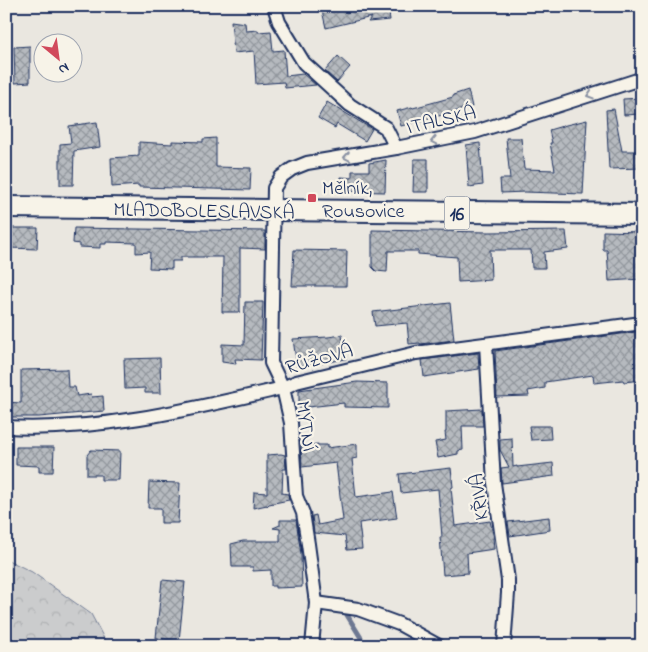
<svg xmlns="http://www.w3.org/2000/svg" width="648" height="652" font-family="'Indie Flower',sans-serif">
  <defs>
    <pattern id="forest-crowns" width="20" height="18" patternUnits="userSpaceOnUse" patternTransform="scale(1.25)"><rect width="20" height="18" fill="#cbcccd"/><path d="M2 6a3 3 0 1 1 6 0M12 15a3 3 0 1 1 6 0" fill="none" stroke="#aeb0b2"/></pattern>
    <pattern id="building-cross-hatch" width="8" height="8" patternUnits="userSpaceOnUse" patternTransform="scale(1.25)"><rect width="8" height="8" fill="#b6babf"/><path d="M0 0l8 8M0 8l8-8" fill="none" stroke="#93989e"/></pattern>
  </defs>
  <rect width="100%" height="100%" fill="#eae7e0"/>
  <filter id="ink" filterUnits="userSpaceOnUse"><feTurbulence type="fractalNoise" baseFrequency=".02" numOctaves="2"/><feDisplacementMap in="SourceGraphic" scale="10" xChannelSelector="R" yChannelSelector="G"/><feConvolveMatrix kernelMatrix="1 2 1 2 8 2 1 2 1" color-interpolation-filters="sRGB"/></filter>
  <g filter="url(#ink)">
    <!-- forest -->
    <path fill="url(#forest-crowns)" stroke="#737e96" d="M6,559L32,572L91,614L108,646H6Z"/>
    <g fill="none" stroke-linecap="round" stroke-linejoin="round">
      <!-- stream -->
      <path stroke="#6d7892" stroke-width="5" d="M347,615L366,646"/>
    </g>
    <!-- building -->
    <g fill="url(#building-cross-hatch)" stroke="#1b2f5e">
      <path d="M321,6H394V11L389,13L390,20L368,22L372,17L326,28Z"/>
      <path d="M231,21L245,23L246,31L258,30V32L271,31L273,51L284,50L286,76L303,74L316,85L285,88L284,82L256,84L254,51L234,53Z"/>
      <path d="M30,46V82L15,83L14,47Z"/>
      <path d="M338,56L350,67L337,82L325,71Z"/>
      <path d="M468,90L472,107L401,126L397,111L412,107L413,108L453,97V95Z"/>
      <path d="M642,98V114L624,115L623,99Z"/>
      <path d="M327,102L372,129L365,141L337,124L335,128L318,118Z"/>
      <path d="M614,109L622,151H642V168L609,169L606,110Z"/>
      <path d="M587,120L583,194L525,192L501,193L500,179H510L506,138H521L524,169L555,170L550,143H552L549,130L566,125Z"/>
      <path d="M97,122L100,147L74,151L73,185H60V144L71,143L69,126Z"/>
      <path d="M216,138V167L251,168L250,190L139,187V185L112,187L111,158L139,156V142L172,144V141L203,142V139Z"/>
      <path d="M480,143L483,185L469,187L466,145Z"/>
      <path d="M414,159H428V192H413Z"/>
      <path d="M386,160L385,192L341,191V177L352,178V171H369V163Z"/>
      <path d="M6,228H38L37,249L9,248V241H6Z"/>
      <path d="M74,228L265,231V249L240,248V312H222L223,257H181V261H172V269L149,268L150,252L136,253V243L106,242V244H100V248L79,247V244L73,243Z"/>
      <path d="M372,230L489,232L566,231L568,249L544,252L545,268H532L531,250H490L491,280L458,282L457,257L418,254V251H388L387,272L376,271L372,267Z"/>
      <path d="M603,231L642,232V279L609,281L607,250H603Z"/>
      <path d="M294,250L347,251L346,286H292Z"/>
      <path d="M245,302H263L261,360L235,359L236,364L222,362V344L244,345Z"/>
      <path d="M450,303L454,340L420,344V343L409,344L407,323L375,326L373,312Z"/>
      <path d="M636,332L640,362H642V380L624,382L623,380L594,383L593,375L545,382V388L528,391L529,396L497,397L495,351Z"/>
      <path d="M342,335L346,359L297,367L293,339L328,337Z"/>
      <path d="M478,353L479,369L424,377L422,360Z"/>
      <path d="M160,358L161,393H145V388L125,389L124,359Z"/>
      <path d="M67,369L68,387H75L77,396L91,394L92,397L103,396L104,411L39,417H6V402L21,403V370Z"/>
      <path d="M357,382L388,383V408L344,407V403L299,408V390Z"/>
      <path d="M482,409L483,426H462L463,450L458,451V454L438,458L435,442L446,440L445,432H446V411Z"/>
      <path d="M529,426H550L551,439L531,440Z"/>
      <path d="M512,438L513,467L517,466V467L553,463L554,476L502,483L501,468L509,467L500,450V439Z"/>
      <path d="M318,444V445H327V448L357,444V458L352,459L356,497L393,492L397,518L359,523L362,549L347,550L345,536L314,533L312,516L316,515L318,525L343,520L336,463L302,467L301,446Z"/>
      <path d="M16,447H54L53,472H39V466L16,465Z"/>
      <path d="M91,450L120,451L119,480H101V475H87V455Z"/>
      <path d="M281,454L285,455L286,469H283L282,493L288,494L289,500L269,504L267,506V505L253,508L254,492L267,493V455Z"/>
      <path d="M451,468L453,487L451,488L455,526L490,521L494,538H493L494,549L467,553L468,573L443,575L440,537H442L438,489L401,493L399,474Z"/>
      <path d="M149,482L180,483L178,523H161V508H148Z"/>
      <path d="M549,517L550,530L510,536L508,522Z"/>
      <path d="M280,520H296L301,554L302,587L275,588V586H271V570L253,571V567H232L231,544L243,541H280V529L273,528L280,525Z"/>
      <path d="M162,580L185,582L179,641L156,638Z"/>
    </g>
    <g fill="none" stroke-linecap="round" stroke-linejoin="round">
      <defs>
        <g id="street">
          <path d="M274,6L279,22L304,63L350,105L386,128L396,148"/>
          <path d="M486,344L494,483L508,580V593L504,646"/>
          <path d="M6,427C99,432 192,409 283,388L296,382L416,353L642,323"/>
          <path d="M316,603L358,609L399,624L439,646"/>
          <path d="M312,646L316,603L308,544L303,513L296,496L291,423L283,388L271,363L274,188L281,177L292,169L307,163L396,148L475,132L637,80L642,77"/>
        </g>
        <path id="primary" d="M6,207L642,214"/>
      </defs>
      <!-- street casing -->
      <use href="#street" stroke="#1b2f5e" stroke-width="16"/>
      <!-- primary casing -->
      <use href="#primary" stroke="#1b2f5e" stroke-width="24"/>
      <!-- street -->
      <use href="#street" stroke="#f7f3e8" stroke-width="12"/>
      <!-- primary -->
      <use href="#primary" stroke="#f7f3e8" stroke-width="20"/>
    </g>
    <!-- one-way arrows -->
    <defs><path id="oneway-chevron" d="M-2-3.5L2.5 0L-2 3.5" fill="none" stroke-width="1.6" stroke-linecap="round" stroke-linejoin="round" transform="scale(1.25)"/></defs>
    <g stroke="#8991a3">
      <use href="#oneway-chevron" transform="translate(590 95) rotate(162)"/>
      <use href="#oneway-chevron" transform="translate(434 141) rotate(169)"/>
      <use href="#oneway-chevron" transform="translate(347 157) rotate(170)"/>
    </g>
  </g>
  <!-- markers -->
  <rect fill="#d1495b" stroke="#f7f3e8" stroke-width="2" x="307" y="193" width="10" height="10" rx="2.5"/>
  <g text-anchor="middle" stroke-width="4.5" stroke-linejoin="round" paint-order="stroke">
    <!-- shield labels -->
    <rect fill="#f7f3e8" stroke="#5d6a87" stroke-width="1" x="444.5" y="196.5" width="25" height="33" rx="4"/>
    <g font-size="19" font-weight="bold" fill="#1b2f5e">
      <text x="457" y="220">16</text>
    </g>
    <!-- street labels -->
    <g font-size="20" fill="#1b2f5e" stroke="#f7f3e8">
      <text transform="translate(441 119) rotate(-13)" y="7">ITALSKÁ</text>
      <text transform="translate(204 210) rotate(1)" y="7">MLADOBOLESLAVSKÁ</text>
      <text transform="translate(319 358) rotate(-15)" y="7">RŮŽOVÁ</text>
      <text transform="translate(307 426) rotate(82)" y="7">MÝTNÍ</text>
      <text transform="translate(478 497) rotate(-97)" y="7">KŘIVÁ</text>
    </g>
    <!-- poi labels -->
    <g font-size="20" fill="#1b2f5e" stroke="#f7f3e8" text-anchor="start">
      <text x="322" y="194">Mělník,<tspan x="322" dy="23">Rousovice</tspan></text>
    </g>
  </g>
  <!-- margin -->
  <rect width="648" height="652" fill="none" stroke="#f7f3e8" stroke-width="25"/>
  <rect x="12" y="12" width="623" height="627" fill="none" stroke="#1b2f5e" stroke-width="2" filter="url(#ink)"/>
  <!-- north arrow -->
  <g transform="translate(58 58) rotate(151)"><circle r="24" fill="#f7f3e8" stroke="#9fa5b1"/>
  <path d="M0-4L9 19L0 12L-9 19Z" fill="#d1495b"/>
  <text y="-8" font-size="14" font-weight="bold" text-anchor="middle" fill="#1b2f5e">N</text>
  </g>
</svg>
